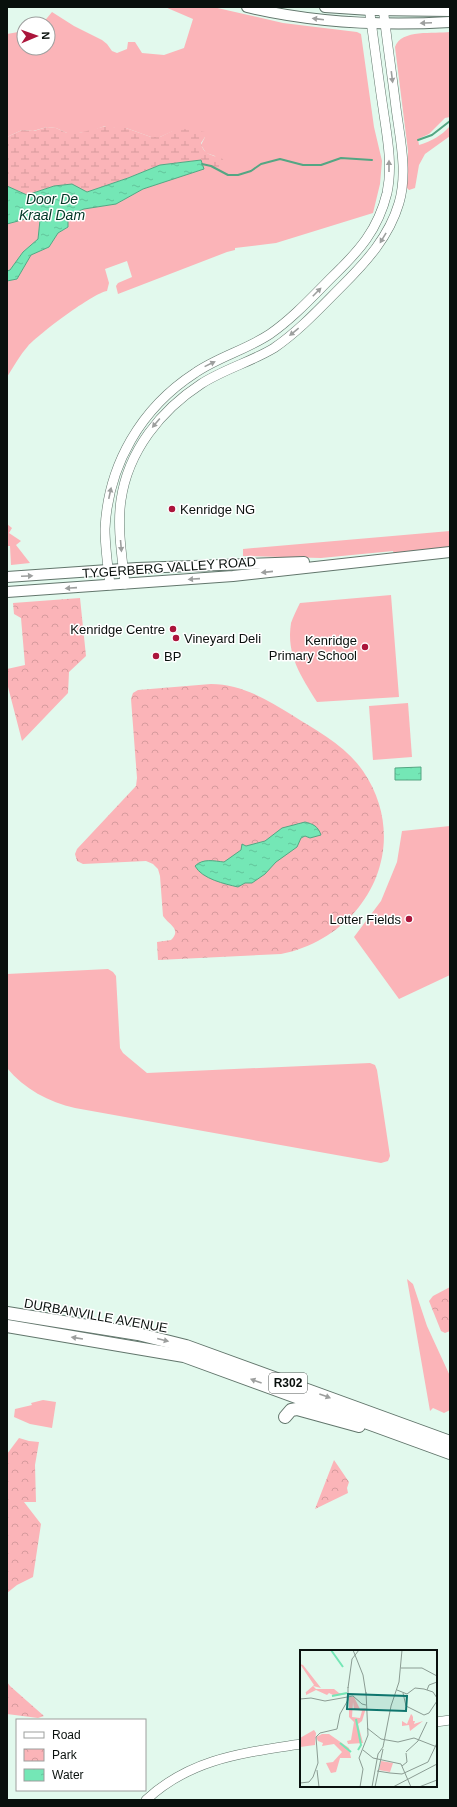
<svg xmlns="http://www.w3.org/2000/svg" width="457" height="1807" font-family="Helvetica,sans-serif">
  <defs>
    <pattern id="wetland-marsh" width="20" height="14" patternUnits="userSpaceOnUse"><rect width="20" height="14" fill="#fbb4b8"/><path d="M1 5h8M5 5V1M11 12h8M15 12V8" fill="none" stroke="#d69a9d"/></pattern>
    <pattern id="park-crowns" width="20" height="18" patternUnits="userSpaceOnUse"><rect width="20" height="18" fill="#fbb4b8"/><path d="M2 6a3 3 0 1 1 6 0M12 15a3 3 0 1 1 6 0" fill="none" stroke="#d69a9d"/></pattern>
    <pattern id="water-ripples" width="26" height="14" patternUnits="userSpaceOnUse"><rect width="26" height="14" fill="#74e7b6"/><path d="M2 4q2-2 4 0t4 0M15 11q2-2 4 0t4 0" fill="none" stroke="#63c59b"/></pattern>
  </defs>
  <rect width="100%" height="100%" fill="#e2f9ed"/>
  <!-- grass -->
  <g fill="#fbb4b8">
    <path d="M165,7H213L283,23L357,32L361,34L374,127L382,161L380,184L373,213L276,243L235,248V250L227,252L118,294L116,286L118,283L132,277L127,261L105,269L109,283L107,291C93,293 39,334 28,346C20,355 14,366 7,377V281L17,279L31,255L49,247L58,233L68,227L67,215L84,209L116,204L143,189L203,169L202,164L211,166L221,172L215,156L206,153L201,145L205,137L173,131L160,137H151L126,128H115L105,126L91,131L79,133H67L56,128L47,127L33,131L22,130L7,137V34L24,31V48H48V24H42L52,12L74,26L102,40L107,44L112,51L117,53L127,49L128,42H135L142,53L164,55L184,48L193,19Z"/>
    <path d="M450,32V117L445,118L429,134L418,139L419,145C432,141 441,136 450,126V136L425,154L419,165L415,188L409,190L407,188L408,151L395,47C401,29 434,34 450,32Z"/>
    <path d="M33,217L40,220L38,239L23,252L10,270L7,271V224Z"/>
    <path d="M7,524L12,528L9,533L21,541L16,545L30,563L11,565L10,546H7Z"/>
    <path d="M450,531V548L394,554L393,551L321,558L243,556V549Z"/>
    <path d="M391,595L399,697L317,702C301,676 286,655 291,623C293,617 297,609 300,603Z"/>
    <path d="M408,703L412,757L373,760L369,706Z"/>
    <path d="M450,826V975L399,999L354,937L381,901L397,862L402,831Z"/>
    <path d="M108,969L113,972L116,976L120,1048L123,1053L147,1073L370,1063L375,1065L377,1070L390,1156L388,1161L381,1163L75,1108C49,1102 24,1089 7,1068V974Z"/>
    <path d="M407,1279L413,1284L427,1326L450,1376V1410L444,1413L433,1408L430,1411Z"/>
    <path d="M43,1400L56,1402L52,1428L30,1424L14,1417L15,1409L32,1405L31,1403Z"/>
  </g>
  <!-- wetland -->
  <path fill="url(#wetland-marsh)" d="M110,125L115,128H126L151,137H160L178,128L205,132V137L201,143C203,155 213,155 223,159L224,171C217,172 209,166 202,164L201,160L160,165L128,178L87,192L54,186L27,195L7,186V137L22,130L34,131L47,127L56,128L67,133H79Z"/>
  <!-- park -->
  <g fill="url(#park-crowns)">
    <path d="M80,598L86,656L69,672L68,693L22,741L7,683V669L25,665L21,618L14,614L13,603Z"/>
    <path d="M211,684C241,684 268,700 292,715C317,731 346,746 363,771C414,846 366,937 281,954L158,960L157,942L171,940C182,929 169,925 163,916L160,876L158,869L153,864L146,861L83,864L77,861L75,854L77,849L136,786L137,778L131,699L133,693L138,690Z"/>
    <path d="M450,1287V1331L445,1333L441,1331L429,1301L433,1296Z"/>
    <path d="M19,1438L29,1441L39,1442L35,1465L36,1502H24L41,1524L33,1577L17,1585L7,1593V1454Z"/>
    <path d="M334,1460L349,1482L347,1488L348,1493L315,1509Z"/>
    <path d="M7,1682L10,1686L44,1716L38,1718L7,1714Z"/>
  </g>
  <!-- water -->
  <g fill="url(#water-ripples)" stroke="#54a683">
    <path d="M201,160L204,169L143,189L116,204L84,209L68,215V227L58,233L49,247L31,255L17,279L7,281V271L10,270L23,252L38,239L40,220L33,217L7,224V186L27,195L54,186L72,184L87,192L128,178L160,165Z"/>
    <path d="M421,767V780H395V768Z"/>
    <path d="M305,822C313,824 318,826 321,835L310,838L305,836L301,838L297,847L276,862L265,874L252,883H245L238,887C225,884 202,879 195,866C203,858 214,861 224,862L241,850L242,844L246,846L265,841L282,828Z"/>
  </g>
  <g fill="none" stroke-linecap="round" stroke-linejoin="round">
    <!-- stream -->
    <g stroke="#54a683" stroke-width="2">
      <path d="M418,140L432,135L450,121"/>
      <path d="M202,164L211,166L228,175H238L251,171L261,164L280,159L303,165H321L341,158L372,160"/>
    </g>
    <defs>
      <g id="tertiary">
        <path d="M125,584C122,556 117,527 121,500C128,451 161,410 201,384C224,369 251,362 274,348C299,331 320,308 342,286C366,262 389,237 399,203C408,172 400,139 396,108C392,75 387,41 383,7"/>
        <path d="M110,585C108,567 105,547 105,529C108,465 141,408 195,373C218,357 246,350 270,334C293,318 312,297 332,277C359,251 378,230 387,193C393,165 387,136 383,108C378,75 374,41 369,7"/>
        <path d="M436,1722L450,1720"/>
        <path d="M146,1800C191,1758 243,1753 301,1744"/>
      </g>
      <g id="secondary">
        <path d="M247,7C314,23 382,26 450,22"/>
        <path d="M325,7L370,10L450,11"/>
        <path d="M7,577L137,568L304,562"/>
        <path d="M7,592L233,576L450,552"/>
      </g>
      <g id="primary">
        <path d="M7,1313L138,1334L186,1346L450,1442"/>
        <path d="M7,1326L184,1356L450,1453"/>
        <path d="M285,1417L291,1410L297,1409L359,1426"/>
      </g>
    </defs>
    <!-- tertiary casing -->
    <use href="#tertiary" stroke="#62766c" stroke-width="10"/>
    <!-- secondary casing -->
    <use href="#secondary" stroke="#62766c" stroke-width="12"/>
    <!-- primary casing -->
    <use href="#primary" stroke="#62766c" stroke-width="14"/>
    <!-- tertiary -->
    <use href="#tertiary" stroke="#fff" stroke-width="9"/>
    <!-- secondary -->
    <use href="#secondary" stroke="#fff" stroke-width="10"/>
    <!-- primary -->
    <use href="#primary" stroke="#fff" stroke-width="12"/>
  </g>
  <!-- one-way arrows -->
  <defs><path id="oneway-solid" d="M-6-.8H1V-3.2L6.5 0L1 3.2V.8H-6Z"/></defs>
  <g fill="#9d9f9e">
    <use href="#oneway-solid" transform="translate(318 19) rotate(-173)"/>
    <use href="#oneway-solid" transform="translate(426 23) rotate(177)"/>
    <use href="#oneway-solid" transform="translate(392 77) rotate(83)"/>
    <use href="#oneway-solid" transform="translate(389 166) rotate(-90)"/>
    <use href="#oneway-solid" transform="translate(383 238) rotate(121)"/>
    <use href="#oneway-solid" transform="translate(317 292) rotate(-45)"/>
    <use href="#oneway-solid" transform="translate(294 332) rotate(141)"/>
    <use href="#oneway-solid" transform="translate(210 364) rotate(-26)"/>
    <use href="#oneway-solid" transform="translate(156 423) rotate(130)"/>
    <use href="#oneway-solid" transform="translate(110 493) rotate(-78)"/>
    <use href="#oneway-solid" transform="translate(121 546) rotate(85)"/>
    <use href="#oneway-solid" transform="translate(267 572) rotate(174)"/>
    <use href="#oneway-solid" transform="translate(27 576) rotate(-3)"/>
    <use href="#oneway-solid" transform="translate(194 579) rotate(176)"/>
    <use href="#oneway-solid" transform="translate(71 588) rotate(176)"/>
    <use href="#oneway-solid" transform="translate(77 1338) rotate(-171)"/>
    <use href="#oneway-solid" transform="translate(163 1340) rotate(14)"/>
    <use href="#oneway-solid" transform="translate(256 1381) rotate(-160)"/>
    <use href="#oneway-solid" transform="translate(325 1396) rotate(20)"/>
  </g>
  <!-- markers -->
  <g fill="#ab153b" stroke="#fff" stroke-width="1.5">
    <circle cx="172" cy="509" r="4"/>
    <circle cx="173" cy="629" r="4"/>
    <circle cx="176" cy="638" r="4"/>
    <circle cx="365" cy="647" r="4"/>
    <circle cx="156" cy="656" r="4"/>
    <circle cx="409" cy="919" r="4"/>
  </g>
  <g text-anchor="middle" stroke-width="3" stroke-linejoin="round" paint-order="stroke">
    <!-- shield labels -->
    <rect fill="#fff" stroke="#535856" stroke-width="1" x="269" y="1373" width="38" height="20" rx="3"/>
    <g font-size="12" font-weight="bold" fill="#09100d">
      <text x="288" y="1387">R302</text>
    </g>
    <!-- poi labels -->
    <g font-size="13" fill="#09100d" stroke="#fff" text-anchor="start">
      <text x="180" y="514">Kenridge NG</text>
      <text x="165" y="634" text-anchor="end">Kenridge Centre</text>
      <text x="184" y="643">Vineyard Deli</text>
      <text x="357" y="645" text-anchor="end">Kenridge<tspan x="357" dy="15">Primary School</tspan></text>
      <text x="164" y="661">BP</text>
      <text x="401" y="924" text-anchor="end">Lotter Fields</text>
    </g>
    <!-- street labels -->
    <g font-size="13" fill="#09100d" stroke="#fff">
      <text transform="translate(169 567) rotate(-4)" y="5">TYGERBERG VALLEY ROAD</text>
      <text transform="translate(96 1315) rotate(10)" y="5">DURBANVILLE AVENUE</text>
    </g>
    <!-- water labels -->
    <g font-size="14" font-style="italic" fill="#013725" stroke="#fff">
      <text x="52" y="204">Door De<tspan x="52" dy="16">Kraal Dam</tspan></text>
    </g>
  </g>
  <!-- overview -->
  <g transform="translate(300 1650)">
    <rect width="137" height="137" fill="#e2f9ed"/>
    <path d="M0,14L3,15L21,38L13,36L16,39L5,43L14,35ZM49,47H54L60,59L66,58L62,71L58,74L63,93L48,94L47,91L51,90L54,72L49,67ZM53,52L54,59L62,61L60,68L52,67ZM14,80L16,83L15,95L0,97V88ZM22,84H29L49,98L51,108H40L36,122L31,123L26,113L33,112L42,102L34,94L22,96L23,93L18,91L16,87ZM81,111L93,113L90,122L79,120Z" fill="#fbb4b8" fill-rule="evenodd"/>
    <path d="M15,39H34L39,43L47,44L35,46L29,43L27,45L16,40L6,45V42Z" fill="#fbb4b8"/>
    <path d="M111,64L112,65L113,67V71H115L114,74L123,71L110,81L109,75L102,76V71L107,74Z" fill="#fbb4b8"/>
    <path fill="none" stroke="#74e7b6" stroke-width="2" d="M31,0L43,17M32,46L47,43M56,69L61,95L58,100M40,93L51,102"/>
    <path fill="none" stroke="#8b9c93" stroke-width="1" d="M53,0L63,25L66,44M101,18H122L137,26M48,38L52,9L59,0M97,40L107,44L115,38L124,39L133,42L137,48M127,40L129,35L137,32M103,43L106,56L124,65L129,63L137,51M0,49L11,48L25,51L53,46L62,54L66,55M67,78L81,89L98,92L114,88L137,97M63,100L73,108L101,114L111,137M106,102L118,91L127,72M102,116L107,112L106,103M17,120L19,137M77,121L90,123M90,123L102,124L128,112L137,93M0,133L9,132L13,127L18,113L16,87L20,83L37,79L40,64L48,50V37M60,137L63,119L59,108L68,85L66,42M72,137L78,104L83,97L91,56L99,32L102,0M75,137L83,99M93,137L137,114M119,137L137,130"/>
    <path fill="#0f766e" fill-opacity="0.15" stroke="#0f766e" stroke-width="2" d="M48,44L107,46L106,61L47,59Z"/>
    <rect width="137" height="137" fill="none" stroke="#09100d" stroke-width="2"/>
  </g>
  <!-- border -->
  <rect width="457" height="1807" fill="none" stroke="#09100d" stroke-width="16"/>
  <!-- legend -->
  <rect x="16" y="1719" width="130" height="72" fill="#ffffff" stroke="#9d9f9e"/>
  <rect x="24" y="1732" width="20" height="6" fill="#ffffff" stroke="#9d9f9e"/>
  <text x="52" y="1739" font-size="12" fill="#09100d">Road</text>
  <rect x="24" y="1749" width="20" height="12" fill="url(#park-crowns)" stroke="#9d9f9e"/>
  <text x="52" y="1759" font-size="12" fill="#09100d">Park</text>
  <rect x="24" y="1769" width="20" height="12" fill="url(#water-ripples)" stroke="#9d9f9e"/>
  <text x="52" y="1779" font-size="12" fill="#09100d">Water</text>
  <!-- north arrow -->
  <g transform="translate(36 36) rotate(88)"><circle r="19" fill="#ffffff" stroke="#9d9f9e"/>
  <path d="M0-3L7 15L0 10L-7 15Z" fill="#ab153b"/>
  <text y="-6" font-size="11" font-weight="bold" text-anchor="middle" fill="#09100d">N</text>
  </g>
</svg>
